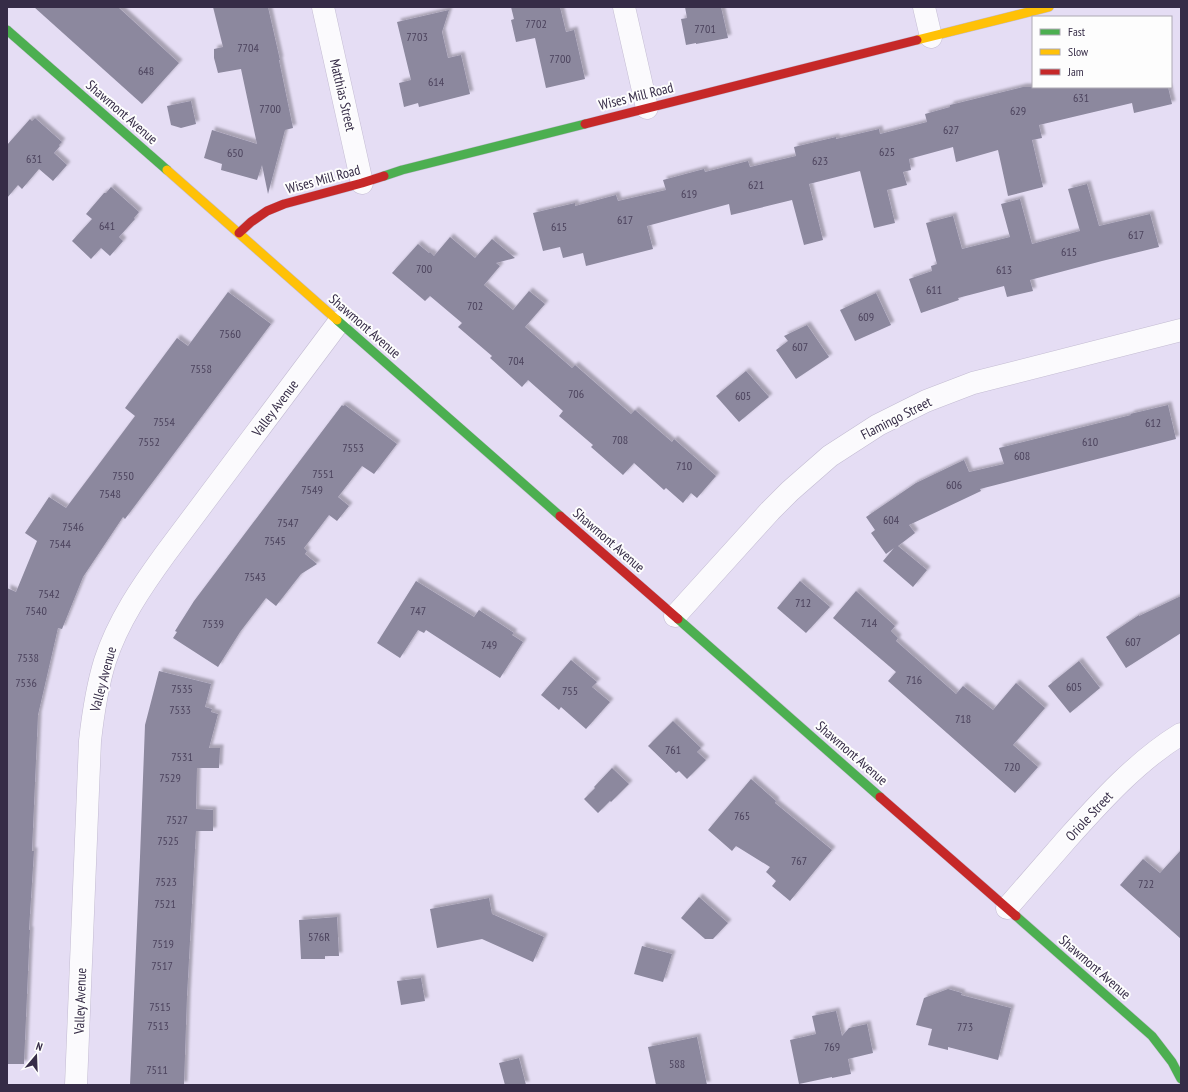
<svg xmlns="http://www.w3.org/2000/svg" width="1188" height="1092" font-family="'PT Sans Narrow',sans-serif">
  <defs>
    <filter id="shadow"><feDropShadow dx="3.5" dy="-3.5" stdDeviation="1" flood-color="#0004"/></filter>
  </defs>
  <rect width="100%" height="100%" fill="#e5ddf4"/>
  <!-- building -->
  <g fill="#8c889e" filter="url(#shadow)">
    <path d="M34,7H118L179,63L142,104Z"/>
    <path d="M213,7H268L280,60H279L293,128L285,130L268,194L262,165L257,180L221,170L222,164L204,158L212,130L257,144L241,69L218,73L214,58V49L223,47Z"/>
    <path d="M511,7H560L566,32L574,30L585,79L546,88L535,38L516,42L511,20L514,19Z"/>
    <path d="M685,7H721L728,38L696,44V43L686,45L681,19L687,18Z"/>
    <path d="M449,10L442,32L448,58L461,55L470,94L419,107L418,103L404,107L399,83L411,80L397,22Z"/>
    <path d="M1023,87H1168L1172,104L1134,113L1132,103L1039,125L1042,138L1032,140L1043,187L1008,196L998,150L956,162L953,147L909,159L911,170L903,172L907,185L887,190L895,223L874,228L860,171L809,184L823,240L804,245L792,200L731,215L729,204L647,226L653,249L586,266L583,253L563,258L560,247L543,251L533,213L575,203V206L616,195L618,201L666,190L663,180L704,169L705,172L748,161L750,167L796,156L794,147L836,137V139L879,129L880,134L927,122L925,114L950,107V105Z"/>
    <path d="M191,101L196,124L181,128L171,125L167,106Z"/>
    <path d="M35,118L62,142L59,145L60,146L54,153L67,165L53,181L39,169L22,189L18,185L7,198V145L30,119L32,121Z"/>
    <path d="M1087,184L1099,226L1150,214L1159,247L1102,261L1030,280L1033,291L1007,297L1004,286L958,298L959,300L921,313L909,279L932,271L931,266L937,264L926,223L953,216L962,249L1010,237L1001,204L1020,199L1032,244L1080,231L1068,189Z"/>
    <path d="M111,187L139,212L134,218L135,219L119,237L123,241L110,256L101,248L91,259L72,241L92,219L86,214L104,193H106Z"/>
    <path d="M450,237L475,258L492,239L515,258L496,263L500,266L484,285L513,310L529,291L545,304L525,327L572,368L575,365L631,414L635,410L672,442L674,439L716,476L697,498L691,493L683,503L666,488L664,490L634,463L623,475L591,447L593,445L559,416L563,411L528,380L522,387L490,358L492,356L458,327L462,323L430,296L425,301L392,273L418,244L429,253L430,252L434,256Z"/>
    <path d="M228,292L271,324L125,519L123,517L83,577L62,629L58,628L38,715L32,851H34L29,930H30L29,949L24,1064H7V588L16,592L37,541L25,533L49,497L66,508L135,416L125,408L177,338L188,346Z"/>
    <path d="M876,293L891,325L855,341L840,310Z"/>
    <path d="M807,325L829,357L796,379L776,350L788,341L784,336Z"/>
    <path d="M746,371L769,397L739,422L716,396Z"/>
    <path d="M342,405L343,406L345,405L397,444L374,474L362,466L338,497L349,506L337,521L329,515L304,548L307,551L305,554L317,564L301,574L276,606L266,598L240,632L218,667L173,638L177,632L175,631L194,601Z"/>
    <path d="M1168,405L1176,439L980,489L981,491L909,525L915,533L898,546L927,570L913,587L883,561L894,548L886,554L871,533L875,530L866,517L916,483L964,460L969,472L1004,464L999,448L1131,415L1130,414Z"/>
    <path d="M416,581L474,617L479,610L514,633L512,635L523,642L500,678L426,630L424,633L418,630L400,658L377,643Z"/>
    <path d="M800,581L830,607L806,633L777,608Z"/>
    <path d="M856,591L895,626L891,631L898,638L896,641L956,694L963,686L993,710L1016,683L1045,708L1013,745L1038,767L1015,793L888,681L896,672L833,618Z"/>
    <path d="M1181,596V633L1126,668L1106,637L1139,615V616Z"/>
    <path d="M571,660L597,682L592,687L610,702L586,729L561,707L559,710L541,695Z"/>
    <path d="M1079,661L1100,688L1070,713L1048,686Z"/>
    <path d="M159,671L211,684L205,707L212,709L211,712L218,714L209,748H220L219,768H197L196,809L213,810V831H196L187,996L184,1085H130L140,857L145,725Z"/>
    <path d="M673,721L701,748L697,752L706,760L687,779L679,771L676,773L648,746Z"/>
    <path d="M612,768L629,784L611,802L610,801L598,813L584,799L595,788L594,787Z"/>
    <path d="M751,779L776,801L775,803L832,850L790,901L772,886L776,881L766,872L770,867L736,846L732,851L708,830Z"/>
    <path d="M1181,850V939L1120,885L1143,859L1160,873Z"/>
    <path d="M699,897L728,923L713,939H705L681,918Z"/>
    <path d="M489,898L492,914L544,937L533,962L482,939L437,948L430,909Z"/>
    <path d="M337,917L339,956H325V959H301L299,920Z"/>
    <path d="M642,946L672,954L663,982L634,974Z"/>
    <path d="M421,978L425,1001L401,1005L397,981Z"/>
    <path d="M948,989L962,993L961,995L1011,1008L998,1060L948,1047V1050L928,1045L932,1029L916,1025L924,998Z"/>
    <path d="M836,1011L842,1036L849,1028L867,1024L873,1053L848,1059L851,1074L832,1078V1077L799,1084L790,1040L816,1034L812,1016Z"/>
    <path d="M697,1037L707,1085H656L648,1047Z"/>
    <path d="M519,1058L526,1085H505L499,1063Z"/>
  </g>
  <g fill="none" stroke-linecap="round" stroke-linejoin="round">
    <defs>
      <g id="street">
        <path d="M323,7L362,183"/>
        <path d="M624,7L647,108"/>
        <path d="M924,7L931,37"/>
        <path d="M675,616L770,511L790,491L830,456L878,425L926,401L973,383L1181,330"/>
        <path d="M1007,908C1027,885 1047,862 1067,839C1101,801 1137,761 1181,734"/>
        <path d="M76,1085L90,741C93,714 97,687 105,661C118,621 142,586 166,553L339,322"/>
      </g>
      <g id="fast">
        <path d="M7,30L167,170"/>
        <path d="M384,176L402,170L585,124"/>
        <path d="M337,320L560,516"/>
        <path d="M678,619L880,797"/>
        <path d="M1016,916L1152,1036L1172,1062L1181,1079"/>
      </g>
      <g id="slow">
        <path d="M917,40L1049,7"/>
        <path d="M167,170L337,320"/>
      </g>
      <g id="jam">
        <path d="M585,124L917,40"/>
        <path d="M239,233L251,222L267,211L284,204L362,183L384,176"/>
        <path d="M560,516L678,619"/>
        <path d="M880,797L1016,916"/>
      </g>
    </defs>
    <!-- street casing -->
    <use href="#street" stroke="#c3bbd2" stroke-width="23"/>
    <!-- fast casing -->
    <use href="#fast" stroke="#c3bbd2" stroke-width="10"/>
    <!-- slow casing -->
    <use href="#slow" stroke="#c3bbd2" stroke-width="10"/>
    <!-- jam casing -->
    <use href="#jam" stroke="#c3bbd2" stroke-width="10"/>
    <!-- street -->
    <use href="#street" stroke="#fbfafd" stroke-width="22"/>
    <!-- fast -->
    <use href="#fast" stroke="#4caf50" stroke-width="9"/>
    <!-- slow -->
    <use href="#slow" stroke="#ffc107" stroke-width="9"/>
    <!-- jam -->
    <use href="#jam" stroke="#c62828" stroke-width="9"/>
  </g>
  <g text-anchor="middle" stroke-width="4" stroke-linejoin="round" paint-order="stroke">
    <!-- number labels -->
    <g font-size="12" fill="#4c435d">
      <text x="536" y="28">7702</text>
      <text x="705" y="33">7701</text>
      <text x="417" y="41">7703</text>
      <text x="248" y="52">7704</text>
      <text x="560" y="63">7700</text>
      <text x="146" y="75">648</text>
      <text x="436" y="86">614</text>
      <text x="1081" y="102">631</text>
      <text x="270" y="113">7700</text>
      <text x="1018" y="115">629</text>
      <text x="951" y="134">627</text>
      <text x="887" y="156">625</text>
      <text x="235" y="157">650</text>
      <text x="34" y="163">631</text>
      <text x="820" y="165">623</text>
      <text x="756" y="189">621</text>
      <text x="689" y="198">619</text>
      <text x="625" y="224">617</text>
      <text x="107" y="230">641</text>
      <text x="559" y="231">615</text>
      <text x="1136" y="239">617</text>
      <text x="1069" y="256">615</text>
      <text x="424" y="273">700</text>
      <text x="1004" y="274">613</text>
      <text x="934" y="294">611</text>
      <text x="475" y="310">702</text>
      <text x="866" y="321">609</text>
      <text x="230" y="338">7560</text>
      <text x="800" y="351">607</text>
      <text x="516" y="365">704</text>
      <text x="201" y="373">7558</text>
      <text x="576" y="398">706</text>
      <text x="743" y="400">605</text>
      <text x="164" y="426">7554</text>
      <text x="1153" y="427">612</text>
      <text x="620" y="444">708</text>
      <text x="149" y="446">7552</text>
      <text x="1090" y="446">610</text>
      <text x="353" y="452">7553</text>
      <text x="1022" y="460">608</text>
      <text x="684" y="470">710</text>
      <text x="323" y="478">7551</text>
      <text x="123" y="480">7550</text>
      <text x="954" y="489">606</text>
      <text x="312" y="494">7549</text>
      <text x="110" y="498">7548</text>
      <text x="891" y="524">604</text>
      <text x="288" y="527">7547</text>
      <text x="73" y="531">7546</text>
      <text x="275" y="545">7545</text>
      <text x="60" y="548">7544</text>
      <text x="255" y="581">7543</text>
      <text x="49" y="598">7542</text>
      <text x="803" y="607">712</text>
      <text x="36" y="615">7540</text>
      <text x="418" y="615">747</text>
      <text x="869" y="627">714</text>
      <text x="213" y="628">7539</text>
      <text x="1133" y="646">607</text>
      <text x="489" y="649">749</text>
      <text x="28" y="662">7538</text>
      <text x="914" y="684">716</text>
      <text x="26" y="687">7536</text>
      <text x="1074" y="691">605</text>
      <text x="182" y="693">7535</text>
      <text x="570" y="695">755</text>
      <text x="180" y="714">7533</text>
      <text x="963" y="723">718</text>
      <text x="673" y="754">761</text>
      <text x="182" y="761">7531</text>
      <text x="1012" y="771">720</text>
      <text x="170" y="782">7529</text>
      <text x="742" y="820">765</text>
      <text x="177" y="824">7527</text>
      <text x="168" y="845">7525</text>
      <text x="799" y="865">767</text>
      <text x="166" y="886">7523</text>
      <text x="1146" y="888">722</text>
      <text x="165" y="908">7521</text>
      <text x="319" y="941">576R</text>
      <text x="163" y="948">7519</text>
      <text x="162" y="970">7517</text>
      <text x="160" y="1011">7515</text>
      <text x="158" y="1030">7513</text>
      <text x="965" y="1031">773</text>
      <text x="832" y="1051">769</text>
      <text x="677" y="1068">588</text>
      <text x="157" y="1074">7511</text>
    </g>
    <!-- street labels -->
    <g font-size="14" fill="#362c47" stroke="#fdfdfd">
      <text transform="translate(343 95) rotate(77)" y="5">Matthias Street</text>
      <text transform="translate(636 96) rotate(-14)" y="5">Wises Mill Road</text>
      <text transform="translate(122 112) rotate(41)" y="5">Shawmont Avenue</text>
      <text transform="translate(323 179) rotate(-15)" y="5">Wises Mill Road</text>
      <text transform="translate(365 326) rotate(41)" y="5">Shawmont Avenue</text>
      <text transform="translate(275 408) rotate(-53)" y="5">Valley Avenue</text>
      <text transform="translate(896 418) rotate(-27)" y="5">Flamingo Street</text>
      <text transform="translate(609 540) rotate(41)" y="5">Shawmont Avenue</text>
      <text transform="translate(103 679) rotate(-75)" y="5">Valley Avenue</text>
      <text transform="translate(852 753) rotate(41)" y="5">Shawmont Avenue</text>
      <text transform="translate(1089 816) rotate(-47)" y="5">Oriole Street</text>
      <text transform="translate(1095 967) rotate(41)" y="5">Shawmont Avenue</text>
      <text transform="translate(80 1001) rotate(-88)" y="5">Valley Avenue</text>
    </g>
  </g>
  <!-- border -->
  <rect width="1188" height="1092" fill="none" stroke="#362c47" stroke-width="16"/>
  <!-- legend -->
  <rect x="1032" y="16" width="140" height="72" fill="#fdfdfd" stroke="#ada9b4"/>
  <rect x="1040" y="29" width="20" height="6" fill="#4caf50" stroke="#ada9b4"/>
  <text x="1068" y="36" font-size="12" fill="#362c47">Fast</text>
  <rect x="1040" y="49" width="20" height="6" fill="#ffc107" stroke="#ada9b4"/>
  <text x="1068" y="56" font-size="12" fill="#362c47">Slow</text>
  <rect x="1040" y="69" width="20" height="6" fill="#c62828" stroke="#ada9b4"/>
  <text x="1068" y="76" font-size="12" fill="#362c47">Jam</text>
  <!-- north arrow -->
  <g transform="translate(36 1056) rotate(19)" stroke="#fdfdfd" stroke-width="3" paint-order="stroke">
  <path d="M0-3L7 15L0 10L-7 15Z" fill="#362c47"/>
  <text y="-6" font-size="11" font-weight="bold" text-anchor="middle" fill="#362c47">N</text>
  </g>
</svg>
